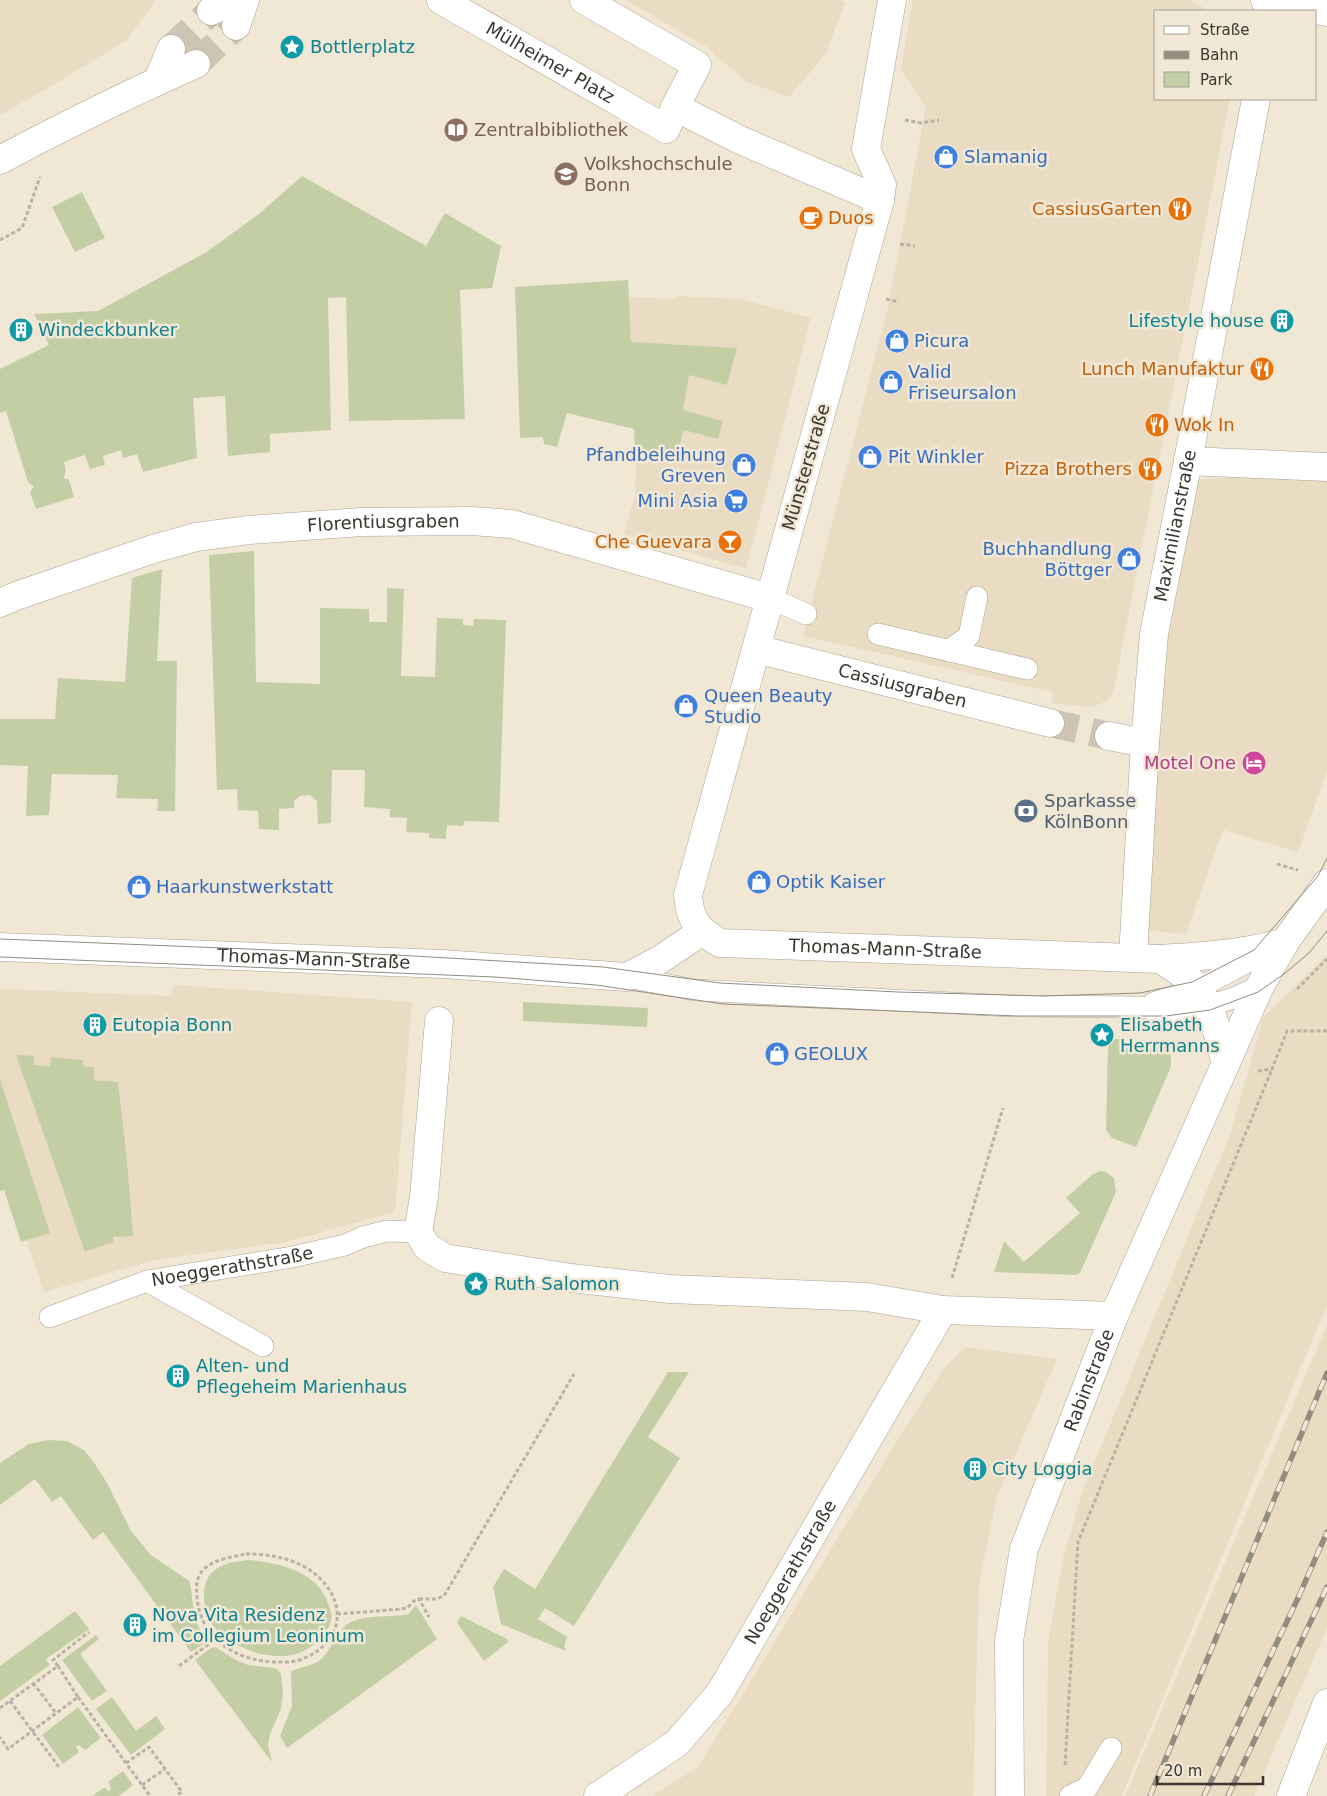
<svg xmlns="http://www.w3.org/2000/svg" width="1327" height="1796" font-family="'DejaVu Sans',sans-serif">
  <rect width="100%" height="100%" fill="#f1e7d5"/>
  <!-- built -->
  <g fill="#e9dcc3">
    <path d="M0,0H156L127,40L43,91L0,115Z"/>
    <path d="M626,0H841L845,3L825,55L789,97L747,82L713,53V51Z"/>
    <path d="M913,0H1189L1209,11H1156V99H1230L1113,694L1105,702L1091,707L1052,703L1053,692L803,636L888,307L926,107L901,70Z"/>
    <path d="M677,296L740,299L811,318L746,569L624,534L635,496L636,467L628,297L676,299Z"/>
    <path d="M1327,469V771L1298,852L1223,830L1186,934L1143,930L1139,738L1196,480Z"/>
    <path d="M1327,955V1305L1122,1796H1046L1048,1644L1063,1558L1083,1490L1231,1132L1263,1018Z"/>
    <path d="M174,985L412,1002L395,1212L286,1242L155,1260L44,1292L8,1186L0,1188V989L171,996Z"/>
    <path d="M1327,1325V1628L1254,1796H1125Z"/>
    <path d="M965,1347L1057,1359L997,1497L979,1585L973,1796H652L699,1766L903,1431L943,1370Z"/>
  </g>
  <!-- green -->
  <g fill="#c4cea5">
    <path d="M302,176L426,246L445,213L501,246L492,288L460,290L465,419L349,421L346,297L328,298L331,430L270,434V452L228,456L225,396L193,398L197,458L143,472L137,454L123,458L121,450L103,456L105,465L90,469L85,455L64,462L66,470L64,478L69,480L74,497L36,509L30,492L34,487L28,482L6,411L0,413V369L49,345L34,314L98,311L205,253L259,214Z"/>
    <path d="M82,192L105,238L75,252L52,207Z"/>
    <path d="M628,280L631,342L737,348L727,385L689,375L683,410L723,421L718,439L684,430L674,462L635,450L634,429L567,413L557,447L544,444L543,437L520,438L515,287Z"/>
    <path d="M254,551L256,682L320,684V608L369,609V622H387V588L404,589L401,676L435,677L437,618L463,619V625L473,626L474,619L506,620L499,822L464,821L463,826L447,825L446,839L429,838V833L406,832L407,818L390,817V809L364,807L365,770H332L331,823L318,824L317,801L310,795L300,796L294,801V808L279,809V830L259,829L258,811L238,810L237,789L217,790L209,555Z"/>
    <path d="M162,569L157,661H177L175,811H157L158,799L116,798L118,775L52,774L49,815L26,816L28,766L0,765V780V719H55L58,678L125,682L132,578Z"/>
    <path d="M523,1002L648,1008L647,1027L523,1021Z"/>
    <path d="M1113,1039H1124V1048L1152,1049V1040H1159C1170,1048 1173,1056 1170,1069L1136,1147L1112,1138L1106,1130L1108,1047Z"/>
    <path d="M16,1055L34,1056V1065L50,1066L51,1057L83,1060V1066L94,1067V1080L118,1082L127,1160L133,1236L113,1237V1242L85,1252Z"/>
    <path d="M0,1079L50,1233L21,1242L4,1190L0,1191Z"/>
    <path d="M1101,1171L1106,1172L1114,1178L1116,1192L1080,1273L1075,1275L994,1272L1004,1241L1024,1262L1080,1213L1066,1198L1093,1174Z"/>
    <path d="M668,1372H689L648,1437L680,1458L574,1626L545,1608L538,1619L567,1637L564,1646L566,1651L501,1624L493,1587L504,1569L535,1589Z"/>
    <path d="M48,1440L67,1441L84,1450L95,1464L107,1483L131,1531L151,1555L189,1581C195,1600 190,1620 206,1637L205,1643L191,1652L103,1532L93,1540L61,1496L52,1502L35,1479L0,1505V1463L29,1444Z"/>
    <path d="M249,1560C281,1563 319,1572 329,1606C332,1613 333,1621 328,1628C323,1636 316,1644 307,1649C280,1666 233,1650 214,1627C208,1619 205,1608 204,1599C202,1569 224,1562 249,1560Z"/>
    <path d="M416,1605L437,1639L287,1748L280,1736L292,1706L291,1672C300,1666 311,1667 320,1660C332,1650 337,1628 351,1622C370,1614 390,1618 409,1614Z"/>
    <path d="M75,1611L89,1629L46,1659L50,1665L0,1701V1666Z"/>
    <path d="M461,1616L507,1639L508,1642L484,1661L457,1623Z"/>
    <path d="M96,1635L99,1639L80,1654L107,1691L92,1701L62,1660Z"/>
    <path d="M215,1647L236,1660L248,1665L274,1668L278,1670L281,1674L283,1692L281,1709L270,1734L268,1746L272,1762L195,1660L211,1648Z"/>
    <path d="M112,1697L136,1731L156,1716L165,1729L131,1755L96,1709Z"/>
    <path d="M78,1707L101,1738L85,1750L79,1745L76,1747L79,1752L63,1764L42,1735Z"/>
    <path d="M123,1771L133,1785L119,1796H92L105,1787L108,1791L111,1789L108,1782Z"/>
  </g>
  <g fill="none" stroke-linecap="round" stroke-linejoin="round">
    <!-- pedestrian-tunnel -->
    <g stroke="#cdc4b4" stroke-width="28" stroke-dasharray="28 14" stroke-linecap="butt">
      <path d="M171,49L211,11"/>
      <path d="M196,64L236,26"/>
      <path d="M1050,723L1109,736"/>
    </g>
    <defs>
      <g id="service">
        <path d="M769,598L806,614"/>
        <path d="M878,634L1027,669"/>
        <path d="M948,651L969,636L977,597"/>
        <path d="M627,977L695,990L1011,1006L1141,1007L1166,1012L1207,1006L1234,998L1260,986"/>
        <path d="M1153,1003L1197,989L1268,951"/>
        <path d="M147,1281L263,1346"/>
        <path id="s1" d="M50,1317L147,1281L292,1257L345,1245L363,1237L387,1231L418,1232"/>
        <path d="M1070,1796L1087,1788L1111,1748"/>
      </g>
      <g id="pedestrian">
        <path id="s2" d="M441,0L666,129L675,107L697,65L584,0"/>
        <path d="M1265,0L1273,4L1327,12"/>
        <path d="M211,11L235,0"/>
        <path d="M236,26L245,0"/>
        <path d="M158,80L171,49"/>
        <path d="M675,107L740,140L880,200"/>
        <path d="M0,160C64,126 130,93 196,64"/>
        <path d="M854,294L880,200L882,185L866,149L892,0"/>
        <path d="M1188,461L1327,467"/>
        <path id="s3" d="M756,649L1050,723"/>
        <path d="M1109,736L1145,743"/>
        <path id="s4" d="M1133,958L1145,743L1154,634L1188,461L1256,99"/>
      </g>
      <g id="minor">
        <path id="s5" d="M854,294L688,895C690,922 698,930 720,943L1160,959C1203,956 1244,954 1285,942"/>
        <path id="s6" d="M0,603L16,596L153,549L196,537L249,530L362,522L472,521L512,524L769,598"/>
        <path id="s7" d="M0,947L443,964L627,977L661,959L701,932"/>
        <path d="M1160,959C1171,966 1183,973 1192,982C1212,1003 1218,1036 1226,1063"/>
        <path d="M439,1021L424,1197L418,1232L427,1247L445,1258L571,1278L670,1289L867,1297L943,1310L1114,1316"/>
        <path id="s8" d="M598,1796L677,1743L720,1693L943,1310"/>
        <path d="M1291,1796L1327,1703"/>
      </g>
      <g id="tertiary">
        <path id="s9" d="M1010,1796L1009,1641L1024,1549L1114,1316L1260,986L1285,942L1327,883"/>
      </g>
    </defs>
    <!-- service casing -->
    <use href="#service" stroke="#aba291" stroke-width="22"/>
    <!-- pedestrian casing -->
    <use href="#pedestrian" stroke="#aba291" stroke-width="29"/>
    <!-- minor casing -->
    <use href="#minor" stroke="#aba291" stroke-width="29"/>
    <!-- tertiary casing -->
    <use href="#tertiary" stroke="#aba291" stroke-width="29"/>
    <!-- path -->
    <g stroke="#bab2a3" stroke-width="3" stroke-dasharray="4 2.5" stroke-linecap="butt">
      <path d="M905,120L921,123L939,120"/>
      <path d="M0,240L22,228L40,177"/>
      <path d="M900,244L915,246"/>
      <path d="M886,299L899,302"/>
      <path d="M1277,864L1298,870"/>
      <path d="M1297,989L1327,959"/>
      <path d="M1258,1071L1272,1069L1287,1031H1327"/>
      <path d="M952,1278L1003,1108"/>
      <path d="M246,1554C267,1554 286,1557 305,1567C346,1591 351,1640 302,1659C292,1663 283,1662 273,1662C235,1660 200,1638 197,1597C196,1587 196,1577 204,1569C215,1559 232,1557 246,1554Z"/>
      <path d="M419,1599H436L444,1596L574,1374"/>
      <path d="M337,1614L401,1609L407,1608L416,1599H419L429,1617"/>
      <path d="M58,1666L53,1660L89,1632"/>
      <path d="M179,1666L216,1639"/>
      <path d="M33,1683L56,1713"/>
      <path d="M78,1697L150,1796"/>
      <path d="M10,1701L59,1767"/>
      <path d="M0,1708L58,1666L78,1697L8,1749L0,1737"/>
      <path d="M126,1763L149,1747L182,1792L176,1796"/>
      <path d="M1065,1765L1078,1542L1272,1069"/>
      <path d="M142,1785L165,1769"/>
    </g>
    <!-- service -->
    <use href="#service" stroke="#fff" stroke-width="21"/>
    <!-- pedestrian -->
    <use href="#pedestrian" stroke="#fff" stroke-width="28"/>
    <!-- minor -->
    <use href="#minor" stroke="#fff" stroke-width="28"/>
    <!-- tertiary -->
    <use href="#tertiary" stroke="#fff" stroke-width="28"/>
    <!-- tram -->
    <g stroke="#938c7f" stroke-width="1">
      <path d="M0,939L396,955L603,967L720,983L898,992L1044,996L1140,993L1192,982L1254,950L1318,876L1327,858"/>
      <path d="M0,957L495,977L596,985L723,1004L1017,1016H1166L1210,1010L1258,992L1284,974L1309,953L1327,931"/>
    </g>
    <defs>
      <g id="rail">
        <path d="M1150,1796L1327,1373"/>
        <path d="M1204,1796L1299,1596L1327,1532"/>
        <path d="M1228,1796L1327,1587"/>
      </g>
    </defs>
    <!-- rail casing -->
    <use href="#rail" stroke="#938c7f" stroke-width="5.5"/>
    <!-- rail -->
    <use href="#rail" stroke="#f1e7d5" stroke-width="4" stroke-dasharray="11" stroke-linecap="butt"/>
  </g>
  <!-- icons -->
  <defs>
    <symbol id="sight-disc" viewBox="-11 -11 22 22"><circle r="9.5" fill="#0f9aa8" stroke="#f1e7d5"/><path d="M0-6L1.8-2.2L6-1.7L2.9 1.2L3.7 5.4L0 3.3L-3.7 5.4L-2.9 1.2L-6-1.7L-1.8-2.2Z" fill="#fff"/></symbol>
    <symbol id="library-disc" viewBox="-11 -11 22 22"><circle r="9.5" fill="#8d6e63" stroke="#f1e7d5"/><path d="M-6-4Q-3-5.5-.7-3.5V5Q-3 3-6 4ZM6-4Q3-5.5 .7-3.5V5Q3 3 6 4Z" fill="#fff"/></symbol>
    <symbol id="shop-disc" viewBox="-11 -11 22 22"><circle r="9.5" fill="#3f7fe0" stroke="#f1e7d5"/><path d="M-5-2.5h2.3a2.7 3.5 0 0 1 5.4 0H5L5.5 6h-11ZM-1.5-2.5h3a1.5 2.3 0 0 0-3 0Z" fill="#fff"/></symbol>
    <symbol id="university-disc" viewBox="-11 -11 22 22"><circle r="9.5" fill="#8d6e63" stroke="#f1e7d5"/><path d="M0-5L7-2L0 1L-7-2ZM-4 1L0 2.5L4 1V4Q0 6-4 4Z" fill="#fff"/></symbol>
    <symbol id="restaurant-disc" viewBox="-11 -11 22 22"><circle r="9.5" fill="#e8710a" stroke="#f1e7d5"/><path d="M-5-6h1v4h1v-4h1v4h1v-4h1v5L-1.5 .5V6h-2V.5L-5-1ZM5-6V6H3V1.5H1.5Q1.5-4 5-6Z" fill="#fff"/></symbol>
    <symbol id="cafe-disc" viewBox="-11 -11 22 22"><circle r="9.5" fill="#e8710a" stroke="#f1e7d5"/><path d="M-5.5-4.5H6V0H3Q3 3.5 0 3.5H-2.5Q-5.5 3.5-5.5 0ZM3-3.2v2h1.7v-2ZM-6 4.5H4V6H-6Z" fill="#fff"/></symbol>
    <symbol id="building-disc" viewBox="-11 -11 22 22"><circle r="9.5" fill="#0f9aa8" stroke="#f1e7d5"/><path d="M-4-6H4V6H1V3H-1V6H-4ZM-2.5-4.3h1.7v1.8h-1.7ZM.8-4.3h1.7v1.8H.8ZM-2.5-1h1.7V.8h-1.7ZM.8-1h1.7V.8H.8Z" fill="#fff"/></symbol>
    <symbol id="supermarket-disc" viewBox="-11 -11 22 22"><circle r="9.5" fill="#3f7fe0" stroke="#f1e7d5"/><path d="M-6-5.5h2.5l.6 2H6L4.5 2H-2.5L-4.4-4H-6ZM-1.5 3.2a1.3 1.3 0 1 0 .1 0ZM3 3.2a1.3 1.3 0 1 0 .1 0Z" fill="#fff"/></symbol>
    <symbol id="bar-disc" viewBox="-11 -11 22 22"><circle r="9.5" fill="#e8710a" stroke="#f1e7d5"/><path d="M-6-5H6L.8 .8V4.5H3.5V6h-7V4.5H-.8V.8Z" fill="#fff"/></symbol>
    <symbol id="hotel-disc" viewBox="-11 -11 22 22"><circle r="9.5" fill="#d1479c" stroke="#f1e7d5"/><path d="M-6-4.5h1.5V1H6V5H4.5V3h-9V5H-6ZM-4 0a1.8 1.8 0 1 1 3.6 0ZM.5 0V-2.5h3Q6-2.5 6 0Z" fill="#fff"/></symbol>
    <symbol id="bank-disc" viewBox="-11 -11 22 22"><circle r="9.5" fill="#5c6f8a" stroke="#f1e7d5"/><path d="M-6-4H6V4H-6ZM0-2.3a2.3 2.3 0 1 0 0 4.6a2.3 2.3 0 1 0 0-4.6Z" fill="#fff"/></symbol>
  </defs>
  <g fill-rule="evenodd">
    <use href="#sight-disc" x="278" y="33" width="28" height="28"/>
    <use href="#library-disc" x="442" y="116" width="28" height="28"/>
    <use href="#shop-disc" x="932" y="143" width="28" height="28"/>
    <use href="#university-disc" x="552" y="160" width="28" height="28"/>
    <use href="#restaurant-disc" x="1166" y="195" width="28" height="28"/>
    <use href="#cafe-disc" x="797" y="204" width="28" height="28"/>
    <use href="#building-disc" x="1268" y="307" width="28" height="28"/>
    <use href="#building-disc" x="7" y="316" width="28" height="28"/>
    <use href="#shop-disc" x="883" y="327" width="28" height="28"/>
    <use href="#restaurant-disc" x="1248" y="355" width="28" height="28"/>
    <use href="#shop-disc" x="877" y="368" width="28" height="28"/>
    <use href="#restaurant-disc" x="1143" y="411" width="28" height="28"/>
    <use href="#shop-disc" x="856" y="443" width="28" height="28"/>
    <use href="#shop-disc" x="730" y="451" width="28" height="28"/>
    <use href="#restaurant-disc" x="1136" y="455" width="28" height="28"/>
    <use href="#supermarket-disc" x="722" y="487" width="28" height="28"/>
    <use href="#bar-disc" x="716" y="528" width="28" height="28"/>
    <use href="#shop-disc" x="1115" y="545" width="28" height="28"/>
    <use href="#shop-disc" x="672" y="692" width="28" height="28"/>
    <use href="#hotel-disc" x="1240" y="749" width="28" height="28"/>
    <use href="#bank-disc" x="1012" y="797" width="28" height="28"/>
    <use href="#shop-disc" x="745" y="868" width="28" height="28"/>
    <use href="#shop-disc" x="125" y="873" width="28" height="28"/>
    <use href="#building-disc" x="81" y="1011" width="28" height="28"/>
    <use href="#sight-disc" x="1088" y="1021" width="28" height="28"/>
    <use href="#shop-disc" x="763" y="1040" width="28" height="28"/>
    <use href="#sight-disc" x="462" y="1270" width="28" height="28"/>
    <use href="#building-disc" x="164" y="1362" width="28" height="28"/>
    <use href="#building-disc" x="961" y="1455" width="28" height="28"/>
    <use href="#building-disc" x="121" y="1611" width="28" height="28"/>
  </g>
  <g text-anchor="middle" stroke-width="5" stroke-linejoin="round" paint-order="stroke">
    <!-- culture labels -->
    <g font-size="18" fill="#0d838f" stroke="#f1e7d5" text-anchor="start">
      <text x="310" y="53">Bottlerplatz</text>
      <text x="1264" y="327" text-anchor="end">Lifestyle house</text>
      <text x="38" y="336">Windeckbunker</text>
      <text x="112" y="1031">Eutopia Bonn</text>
      <text x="1120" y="1031">Elisabeth<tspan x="1120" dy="21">Herrmanns</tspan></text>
      <text x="494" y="1290">Ruth Salomon</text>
      <text x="196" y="1372">Alten- und<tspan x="196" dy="21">Pflegeheim Marienhaus</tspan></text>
      <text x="992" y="1475">City Loggia</text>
      <text x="152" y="1621">Nova Vita Residenz<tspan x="152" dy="21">im Collegium Leoninum</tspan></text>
    </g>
    <!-- street labels -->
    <g font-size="18" fill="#3b3730" stroke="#f1e7d5">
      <text dy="6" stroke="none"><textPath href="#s2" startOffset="126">Mülheimer Platz</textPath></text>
      <text transform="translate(806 467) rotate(-74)" y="6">Münsterstraße</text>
      <text dy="6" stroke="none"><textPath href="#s6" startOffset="395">Florentiusgraben</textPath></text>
      <text dy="6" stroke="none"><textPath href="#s4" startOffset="435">Maximilianstraße</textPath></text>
      <text dy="6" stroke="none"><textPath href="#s3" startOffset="151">Cassiusgraben</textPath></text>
      <text dy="6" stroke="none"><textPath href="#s5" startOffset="850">Thomas-Mann-Straße</textPath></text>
      <text dy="6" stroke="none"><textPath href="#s7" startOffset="314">Thomas-Mann-Straße</textPath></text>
      <text dy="6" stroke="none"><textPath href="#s1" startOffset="190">Noeggerathstraße</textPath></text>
      <text dy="6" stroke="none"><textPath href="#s9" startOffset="429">Rabinstraße</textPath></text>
      <text dy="6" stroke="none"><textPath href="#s8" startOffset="301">Noeggerathstraße</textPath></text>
    </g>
    <!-- education labels -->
    <g font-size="18" fill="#785e54" stroke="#f1e7d5" text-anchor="start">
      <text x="474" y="136">Zentralbibliothek</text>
      <text x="584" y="170">Volkshochschule<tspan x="584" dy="21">Bonn</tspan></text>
    </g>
    <!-- shop labels -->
    <g font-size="18" fill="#366cbe" stroke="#f1e7d5" text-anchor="start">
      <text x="964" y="163">Slamanig</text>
      <text x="914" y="347">Picura</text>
      <text x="908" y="378">Valid<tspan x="908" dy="21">Friseursalon</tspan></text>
      <text x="726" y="461" text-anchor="end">Pfandbeleihung<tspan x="726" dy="21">Greven</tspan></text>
      <text x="888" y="463">Pit Winkler</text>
      <text x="718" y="507" text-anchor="end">Mini Asia</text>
      <text x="1112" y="555" text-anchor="end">Buchhandlung<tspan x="1112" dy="21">Böttger</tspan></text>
      <text x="704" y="702">Queen Beauty<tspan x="704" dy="21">Studio</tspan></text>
      <text x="776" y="888">Optik Kaiser</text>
      <text x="156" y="893">Haarkunstwerkstatt</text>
      <text x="794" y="1060">GEOLUX</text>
    </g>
    <!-- food labels -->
    <g font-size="18" fill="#c56008" stroke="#f1e7d5" text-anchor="end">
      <text x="1162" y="215">CassiusGarten</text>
      <text x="828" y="224" text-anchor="start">Duos</text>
      <text x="1244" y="375">Lunch Manufaktur</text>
      <text x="1174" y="431" text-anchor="start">Wok In</text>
      <text x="1132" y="475">Pizza Brothers</text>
      <text x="712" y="548">Che Guevara</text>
    </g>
    <!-- hotel labels -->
    <g font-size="18" fill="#b23c85" stroke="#f1e7d5" text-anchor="end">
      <text x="1236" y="769">Motel One</text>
    </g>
    <!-- service labels -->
    <g font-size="18" fill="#4e5e75" stroke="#f1e7d5" text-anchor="start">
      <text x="1044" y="807">Sparkasse<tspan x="1044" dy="21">KölnBonn</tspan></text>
    </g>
  </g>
  <!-- legend -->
  <rect x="1154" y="10" width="162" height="90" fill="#f1e7d5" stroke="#a8a193"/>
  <rect x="1164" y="26" width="25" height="8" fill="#ffffff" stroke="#a8a193"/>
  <text x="1200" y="35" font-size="15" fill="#3b3730">Straße</text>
  <rect x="1164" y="51" width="25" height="8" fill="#938c7f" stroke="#a8a193"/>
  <text x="1200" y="60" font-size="15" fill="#3b3730">Bahn</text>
  <rect x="1164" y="72" width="25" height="15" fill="#c4cea5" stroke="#a8a193"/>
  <text x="1200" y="85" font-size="15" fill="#3b3730">Park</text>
  <!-- scale -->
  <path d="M1157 1776v8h106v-8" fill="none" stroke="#3b3730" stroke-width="2.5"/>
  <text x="1164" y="1776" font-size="15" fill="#3b3730" stroke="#f1e7d5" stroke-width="4" paint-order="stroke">20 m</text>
</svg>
